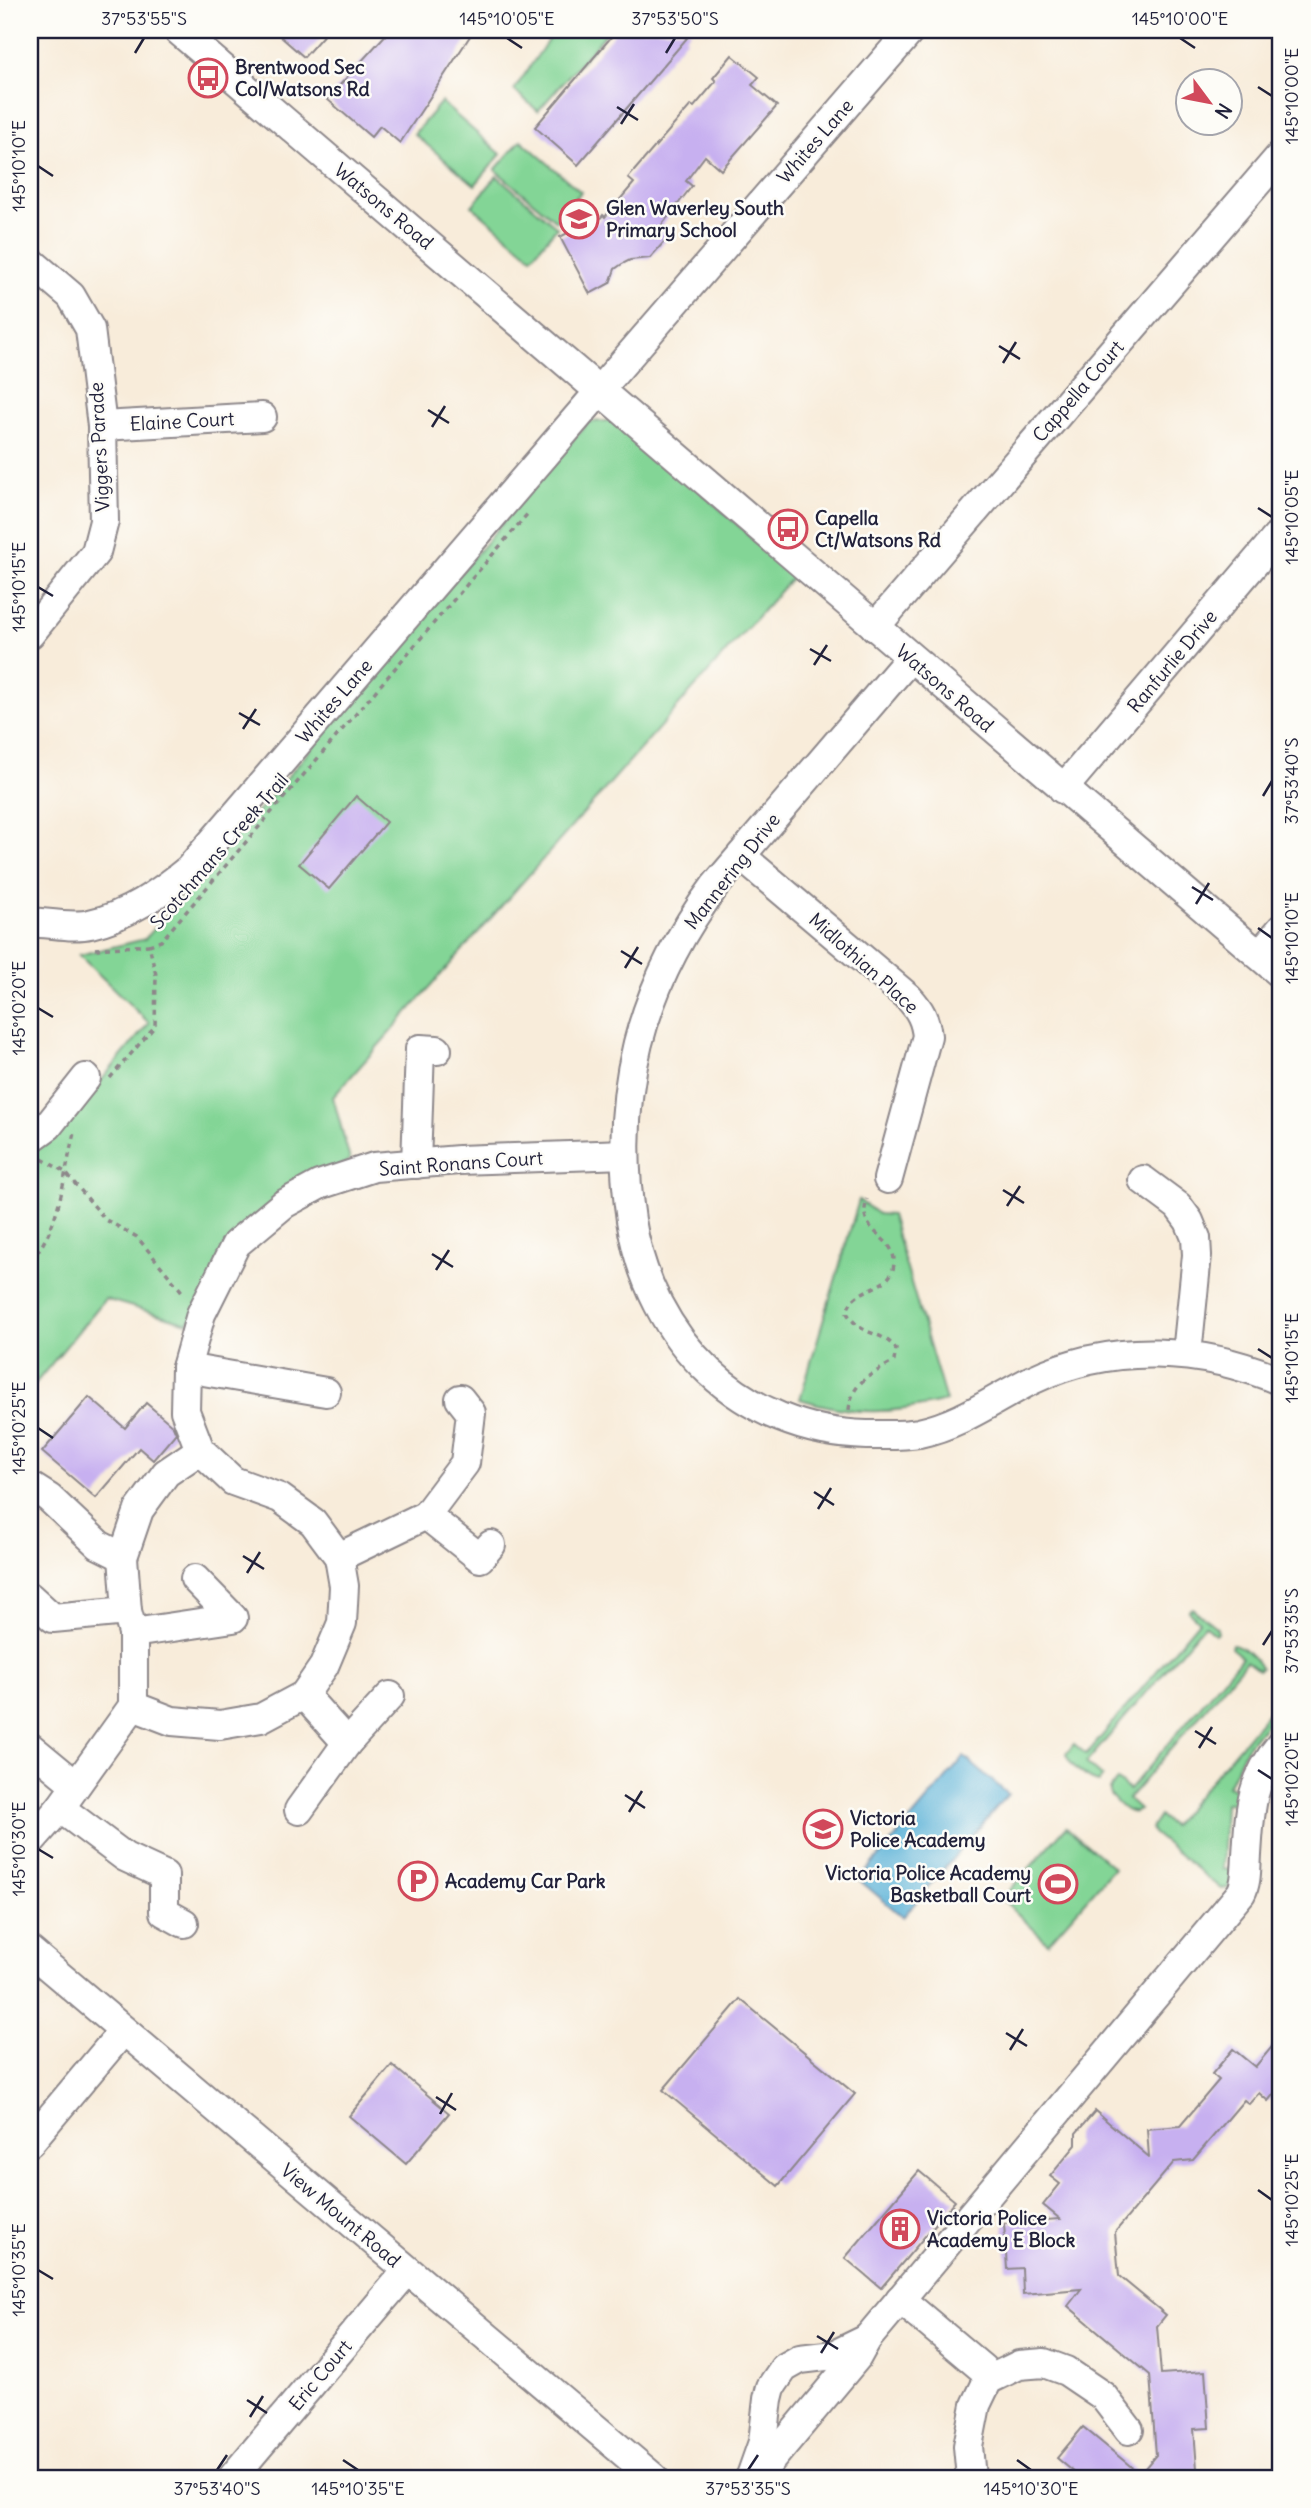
<svg xmlns="http://www.w3.org/2000/svg" width="1311" height="2508" font-family="Delius,sans-serif">
  <rect width="100%" height="100%" fill="#fdfcf7"/>
  <filter id="ink" filterUnits="userSpaceOnUse"><feTurbulence type="fractalNoise" baseFrequency=".0143" numOctaves="2"/><feDisplacementMap in="SourceGraphic" scale="14" xChannelSelector="R" yChannelSelector="G"/><feConvolveMatrix kernelMatrix="1 2 1 2 8 2 1 2 1" color-interpolation-filters="sRGB"/></filter>
  <filter id="wash" filterUnits="userSpaceOnUse"><feTurbulence type="fractalNoise" baseFrequency=".00686" numOctaves="4" result="noise"/><feDisplacementMap in="SourceGraphic" scale="28" xChannelSelector="R" yChannelSelector="G"/><feGaussianBlur stdDeviation="1.57" result="paint"/><feColorMatrix in="noise" values="0 0 0 0 0 0 0 0 0 0 0 0 0 0 0 0 0 1.4 0 .05"/><feComposite in="paint" operator="in"/></filter>
  <g filter="url(#wash)">
    <rect width="100%" height="100%" fill="#f8ecda"/>
    <!-- green -->
    <g fill="#83d596" stroke="#527c68" stroke-width="2">
      <path d="M555,30H609L538,111L514,90Z"/>
      <path d="M441,102L501,154L475,185L414,134Z"/>
      <path d="M521,140L581,192L556,221L495,170Z"/>
      <path d="M497,176L557,227L532,257L472,206Z"/>
      <path d="M621,420L794,575L333,1097L350,1160L261,1214L188,1323L105,1299L30,1390V1152L76,1111L149,1023L79,955L145,939L243,829L588,422Z"/>
      <path d="M859,1200L878,1214L891,1215L946,1401C893,1414 853,1416 800,1399Z"/>
      <path d="M1192,1608L1217,1628L1218,1632L1215,1634L1204,1625L1086,1763L1102,1777L1099,1782C1088,1780 1069,1765 1066,1754L1074,1744L1086,1754L1091,1749L1199,1621L1188,1611Z"/>
      <path d="M1232,1644C1242,1645 1257,1659 1261,1668L1258,1670L1246,1661L1128,1799L1140,1810C1129,1818 1118,1804 1110,1795V1789L1117,1780L1129,1790L1242,1657L1231,1648Z"/>
      <path d="M1281,1697V1705L1246,1748L1228,1786L1242,1791L1239,1804L1225,1803L1222,1869L1238,1871L1228,1888L1221,1889L1153,1833L1151,1828L1159,1816L1172,1826Z"/>
      <path d="M1066,1827L1114,1868L1048,1943L1002,1899Z"/>
    </g>
    <!-- water -->
    <path fill="#5cb2d8" stroke="#3f6a8a" stroke-width="2" d="M964,1757L1008,1794L903,1917L859,1880Z"/>
    <g id="blocks">
      <!-- building -->
      <g fill="#c7b0f0">
        <path d="M273,30H328L304,57Z"/>
        <path d="M390,30H474L400,143L380,126L371,137L327,99Z"/>
        <path d="M617,30H691L685,37L687,38L578,165L535,127Z"/>
        <path d="M732,55L759,77L752,85L777,106L721,170L705,156L686,181L692,186L661,226L671,234L650,258L630,260L622,264L615,269L610,283L590,294L560,237L588,222L596,224L603,215L605,217L634,183L628,178L691,105L694,107L716,81L713,78Z"/>
        <path d="M356,796L386,822L329,889L299,864Z"/>
        <path d="M89,1397L125,1428L146,1403L173,1426L176,1433L153,1460L139,1448L96,1498L42,1452Z"/>
        <path d="M740,1999L855,2094L778,2186L663,2090Z"/>
        <path d="M1281,2036V2085L1268,2101L1259,2093L1249,2104L1244,2100L1193,2160L1174,2162L1115,2232L1119,2276L1166,2315L1157,2326L1161,2374L1205,2371L1209,2428L1194,2429L1197,2469L1188,2478H1081L1057,2458L1083,2427L1140,2474L1156,2455L1150,2375L1068,2306L1081,2289L1023,2294L1022,2268L1007,2269L1004,2223L1060,2219L1043,2205L1060,2184L1050,2176L1076,2145V2133L1095,2111L1149,2157L1147,2129L1180,2126L1219,2080L1212,2074L1233,2049L1255,2067Z"/>
        <path d="M392,2065L449,2113L406,2164L349,2116Z"/>
        <path d="M919,2171L955,2201L881,2288L845,2258Z"/>
      </g>
    </g>
  </g>
  <g filter="url(#ink)">
    <use href="#blocks" fill-opacity="0" stroke="#8d878a" stroke-width="2"/>
    <g fill="none" stroke-linecap="round" stroke-linejoin="round">
      <defs>
        <g id="minor">
          <path d="M178,30L590,383"/>
          <path d="M30,261L71,296L90,329L102,426L104,521L96,552L30,634"/>
          <path d="M609,379L911,30"/>
          <path d="M611,400L1281,974"/>
          <path d="M102,426L262,417"/>
          <path d="M875,627L1281,155"/>
          <path d="M910,658L715,886C640,987 612,1095 631,1220C650,1341 742,1432 867,1435C884,1435 902,1436 919,1433C962,1424 994,1399 1032,1380C1111,1342 1202,1347 1281,1381"/>
          <path d="M1063,789L1281,532"/>
          <path d="M741,856L909,998C920,1010 925,1019 927,1036L888,1179"/>
          <path d="M30,922C47,923 74,928 90,924C127,916 160,893 189,869L592,400"/>
          <path d="M1259,955L1281,929"/>
          <path d="M30,1139L48,1126L86,1078"/>
          <path d="M416,1164L420,1049L437,1050"/>
          <path d="M1143,1180L1178,1206L1189,1221L1196,1238L1197,1255L1187,1354"/>
          <path d="M186,1368L326,1392"/>
          <path d="M30,1486L49,1498L99,1545L123,1557"/>
          <path d="M426,1515L465,1463L471,1413L460,1399"/>
          <path d="M339,1557L426,1515L480,1558L491,1545"/>
          <path d="M30,1597L53,1618L127,1611"/>
          <path d="M133,1633L233,1618L195,1579"/>
          <path d="M304,1695L347,1743"/>
          <path d="M133,1706L172,1721L220,1725L261,1718L304,1695L324,1666L342,1623L344,1586L339,1557L313,1522L280,1498L233,1481L200,1450L185,1411L186,1368L201,1314L236,1244L284,1204L319,1185L374,1167L459,1160L625,1154"/>
          <path d="M30,1747L76,1785"/>
          <path d="M60,1808L125,1857L164,1875V1912L184,1923"/>
          <path d="M299,1810L347,1743L390,1696"/>
          <path d="M30,1842L60,1808L133,1706V1633L127,1611L123,1557L139,1510L166,1473L200,1450"/>
          <path d="M30,1951L654,2478"/>
          <path d="M30,2142L123,2031"/>
          <path d="M900,2299L983,2369L988,2380"/>
          <path d="M751,2476L763,2442L768,2399L771,2387L784,2368L800,2359L834,2355L867,2339"/>
          <path d="M232,2478L407,2271"/>
          <path d="M750,2478L765,2467L857,2357L867,2339L1241,1893C1247,1882 1246,1868 1247,1855C1250,1809 1250,1781 1281,1744"/>
          <path d="M971,2478L968,2446L976,2405L988,2380L1019,2365L1044,2363L1066,2371L1103,2396L1129,2430"/>
        </g>
      </defs>
      <!-- minor casing -->
      <use href="#minor" stroke="#8d878a" stroke-width="32"/>
      <!-- path -->
      <g stroke="#8d878a" stroke-width="3.5" stroke-dasharray="5 5" stroke-linecap="butt">
        <path d="M95,949L149,945"/>
        <path d="M110,1078L155,1026L156,975L149,945L161,941L530,511"/>
        <path d="M42,1159L65,1172L106,1220L137,1237L184,1294"/>
        <path d="M30,1260C60,1232 64,1172 74,1133"/>
        <path d="M849,1410C852,1380 872,1375 894,1361L896,1349C880,1328 863,1339 847,1313C852,1283 895,1294 894,1260C893,1239 869,1235 865,1215C864,1211 866,1203 867,1199"/>
      </g>
      <!-- minor -->
      <use href="#minor" stroke="#fff" stroke-width="28"/>
    </g>
  </g>
  <!-- ticks -->
  <path fill="none" stroke="#22223b" stroke-width="2.5" d="M507,38L522,48M1180,38L1195,48M135,53L144,38M666,53L675,38M1258,87L1272,96M617,107L638,120M621,124L634,104M38,166L53,176M999,346L1020,359M1003,363L1016,342M428,410L449,423M432,427L445,406M1258,508L1272,517M38,587L53,596M810,649L831,661M814,665L827,645M239,713L260,725M243,729L256,709M1263,796L1272,781M1192,887L1213,900M1196,904L1209,883M1258,928L1272,938M621,951L642,964M625,968L638,947M38,1008L53,1017M1003,1190L1024,1203M1007,1206L1020,1186M432,1254L453,1267M436,1270L449,1250M1258,1349L1272,1358M38,1428L53,1438M814,1492L834,1505M818,1509L831,1488M243,1556L264,1569M247,1573L260,1552M1263,1645L1272,1631M1195,1731L1216,1744M1199,1748L1212,1727M1258,1770L1272,1779M625,1795L645,1808M629,1812L642,1791M38,1849L53,1858M1006,2033L1027,2046M1010,2050L1023,2029M436,2097L456,2110M440,2114L452,2093M1258,2190L1272,2200M38,2270L53,2279M817,2336L838,2349M821,2353L834,2332M247,2400L267,2413M250,2417L263,2396M343,2460L358,2470M1017,2460L1031,2470M217,2470L227,2455M748,2470L758,2455"/>
  <!-- icons -->
  <defs>
    <symbol id="bus-ring" viewBox="-11 -11 22 22"><circle r="9.5" fill="#fdfcf7" stroke="#d1495b" stroke-width="1.5"/><path d="M-5-6H5V4H4V6H2V4H-2V6H-4V4H-5ZM-3.5-4V0h7V-4ZM-3.5 1.2v1.5H-2V1.2ZM2 1.2v1.5H3.5V1.2Z" fill="#d1495b"/></symbol>
    <symbol id="school-ring" viewBox="-11 -11 22 22"><circle r="9.5" fill="#fdfcf7" stroke="#d1495b" stroke-width="1.5"/><path d="M0-5L7-2L0 1L-7-2ZM-4 1L0 2.5L4 1V4Q0 6-4 4Z" fill="#d1495b"/></symbol>
    <symbol id="university-ring" viewBox="-11 -11 22 22"><circle r="9.5" fill="#fdfcf7" stroke="#d1495b" stroke-width="1.5"/><path d="M0-5L7-2L0 1L-7-2ZM-4 1L0 2.5L4 1V4Q0 6-4 4Z" fill="#d1495b"/></symbol>
    <symbol id="parking-ring" viewBox="-11 -11 22 22"><circle r="9.5" fill="#fdfcf7" stroke="#d1495b" stroke-width="1.5"/><path d="M-3.5-5.5H1a3.5 3.5 0 0 1 0 7H-1V5.5H-3.5ZM-1-3.4V-.6H.8a1.4 1.4 0 0 0 0-2.8Z" fill="#d1495b"/></symbol>
    <symbol id="stadium-ring" viewBox="-11 -11 22 22"><circle r="9.5" fill="#fdfcf7" stroke="#d1495b" stroke-width="1.5"/><path d="M0-5a6.5 5 0 1 0 0 10a6.5 5 0 1 0 0-10ZM-3.5-1.8h7v3.6h-7Z" fill="#d1495b"/></symbol>
    <symbol id="building-ring" viewBox="-11 -11 22 22"><circle r="9.5" fill="#fdfcf7" stroke="#d1495b" stroke-width="1.5"/><path d="M-4-6H4V6H1V3H-1V6H-4ZM-2.5-4.3h1.7v1.8h-1.7ZM.8-4.3h1.7v1.8H.8ZM-2.5-1h1.7V.8h-1.7ZM.8-1h1.7V.8H.8Z" fill="#d1495b"/></symbol>
  </defs>
  <g fill-rule="evenodd">
    <use href="#bus-ring" x="186" y="56" width="44" height="44"/>
    <use href="#school-ring" x="557" y="197" width="44" height="44"/>
    <use href="#bus-ring" x="766" y="507" width="44" height="44"/>
    <use href="#university-ring" x="801" y="1807" width="44" height="44"/>
    <use href="#parking-ring" x="396" y="1859" width="44" height="44"/>
    <use href="#stadium-ring" x="1036" y="1862" width="44" height="44"/>
    <use href="#building-ring" x="878" y="2207" width="44" height="44"/>
  </g>
  <g text-anchor="middle" stroke-width="5" stroke-linejoin="round" paint-order="stroke">
    <!-- poi labels -->
    <g font-size="19" font-weight="bold" fill="#22223b" stroke="#fdfcf7" text-anchor="start">
      <text x="235" y="74">Brentwood Sec<tspan x="235" dy="22">Col/Watsons Rd</tspan></text>
      <text x="606" y="215">Glen Waverley South<tspan x="606" dy="22">Primary School</tspan></text>
      <text x="815" y="525">Capella<tspan x="815" dy="22">Ct/Watsons Rd</tspan></text>
      <text x="850" y="1825">Victoria<tspan x="850" dy="22">Police Academy</tspan></text>
      <text x="1031" y="1880" text-anchor="end">Victoria Police Academy<tspan x="1031" dy="22">Basketball Court</tspan></text>
      <text x="445" y="1888">Academy Car Park</text>
      <text x="927" y="2225">Victoria Police<tspan x="927" dy="22">Academy E Block</tspan></text>
    </g>
    <!-- street labels -->
    <g font-size="19" fill="#22223b" stroke="#fdfcf7">
      <text transform="translate(815 141) rotate(-49)" y="7">Whites Lane</text>
      <text transform="translate(384 206) rotate(40)" y="7">Watsons Road</text>
      <text transform="translate(1078 391) rotate(-49)" y="7">Cappella Court</text>
      <text transform="translate(182 421) rotate(-3)" y="7">Elaine Court</text>
      <text transform="translate(99 447) rotate(-93)" y="7">Viggers Parade</text>
      <text transform="translate(1172 661) rotate(-50)" y="7">Ranfurlie Drive</text>
      <text transform="translate(945 688) rotate(41)" y="7">Watsons Road</text>
      <text transform="translate(334 701) rotate(-49)" y="7">Whites Lane</text>
      <text transform="translate(219 851) rotate(-49)" y="7">Scotchmans Creek Trail</text>
      <text transform="translate(732 871) rotate(-52)" y="7">Mannering Drive</text>
      <text transform="translate(864 963) rotate(42)" y="7">Midlothian Place</text>
      <text transform="translate(461 1163) rotate(-4)" y="7">Saint Ronans Court</text>
      <text transform="translate(341 2215) rotate(40)" y="7">View Mount Road</text>
      <text transform="translate(320 2375) rotate(-50)" y="7">Eric Court</text>
    </g>
  </g>
  <!-- margin -->
  <rect width="1311" height="2508" fill="none" stroke="#fdfcf7" stroke-width="77"/>
  <!-- north arrow -->
  <g transform="translate(1209 102) rotate(122)"><circle r="33" fill="#fdfcf7" stroke="#a5a5ac" stroke-width="2"/>
  <path d="M0-5L12 26L0 18L-12 26Z" fill="#d1495b"/>
  <text y="-10" font-size="19" font-weight="bold" text-anchor="middle" fill="#22223b">N</text>
  </g>
  <rect x="38" y="38" width="1234" height="2432" fill="none" stroke="#22223b" stroke-width="2.5"/>
  <g font-size="18" text-anchor="middle" fill="#22223b">
    <text x="144" y="25">37°53'55"S</text>
    <text x="507" y="25">145°10'05"E</text>
    <text x="675" y="25">37°53'50"S</text>
    <text x="1180" y="25">145°10'00"E</text>
    <text transform="translate(1292 96) rotate(-90)" y="6">145°10'00"E</text>
    <text transform="translate(19 166) rotate(-90)" y="6">145°10'10"E</text>
    <text transform="translate(1292 517) rotate(-90)" y="6">145°10'05"E</text>
    <text transform="translate(19 587) rotate(-90)" y="6">145°10'15"E</text>
    <text transform="translate(1292 781) rotate(-90)" y="6">37°53'40"S</text>
    <text transform="translate(1292 938) rotate(-90)" y="6">145°10'10"E</text>
    <text transform="translate(19 1008) rotate(-90)" y="6">145°10'20"E</text>
    <text transform="translate(1292 1358) rotate(-90)" y="6">145°10'15"E</text>
    <text transform="translate(19 1428) rotate(-90)" y="6">145°10'25"E</text>
    <text transform="translate(1292 1631) rotate(-90)" y="6">37°53'35"S</text>
    <text transform="translate(1292 1779) rotate(-90)" y="6">145°10'20"E</text>
    <text transform="translate(19 1849) rotate(-90)" y="6">145°10'30"E</text>
    <text transform="translate(1292 2200) rotate(-90)" y="6">145°10'25"E</text>
    <text transform="translate(19 2270) rotate(-90)" y="6">145°10'35"E</text>
    <text x="217" y="2495">37°53'40"S</text>
    <text x="358" y="2495">145°10'35"E</text>
    <text x="748" y="2495">37°53'35"S</text>
    <text x="1031" y="2495">145°10'30"E</text>
  </g>
</svg>
